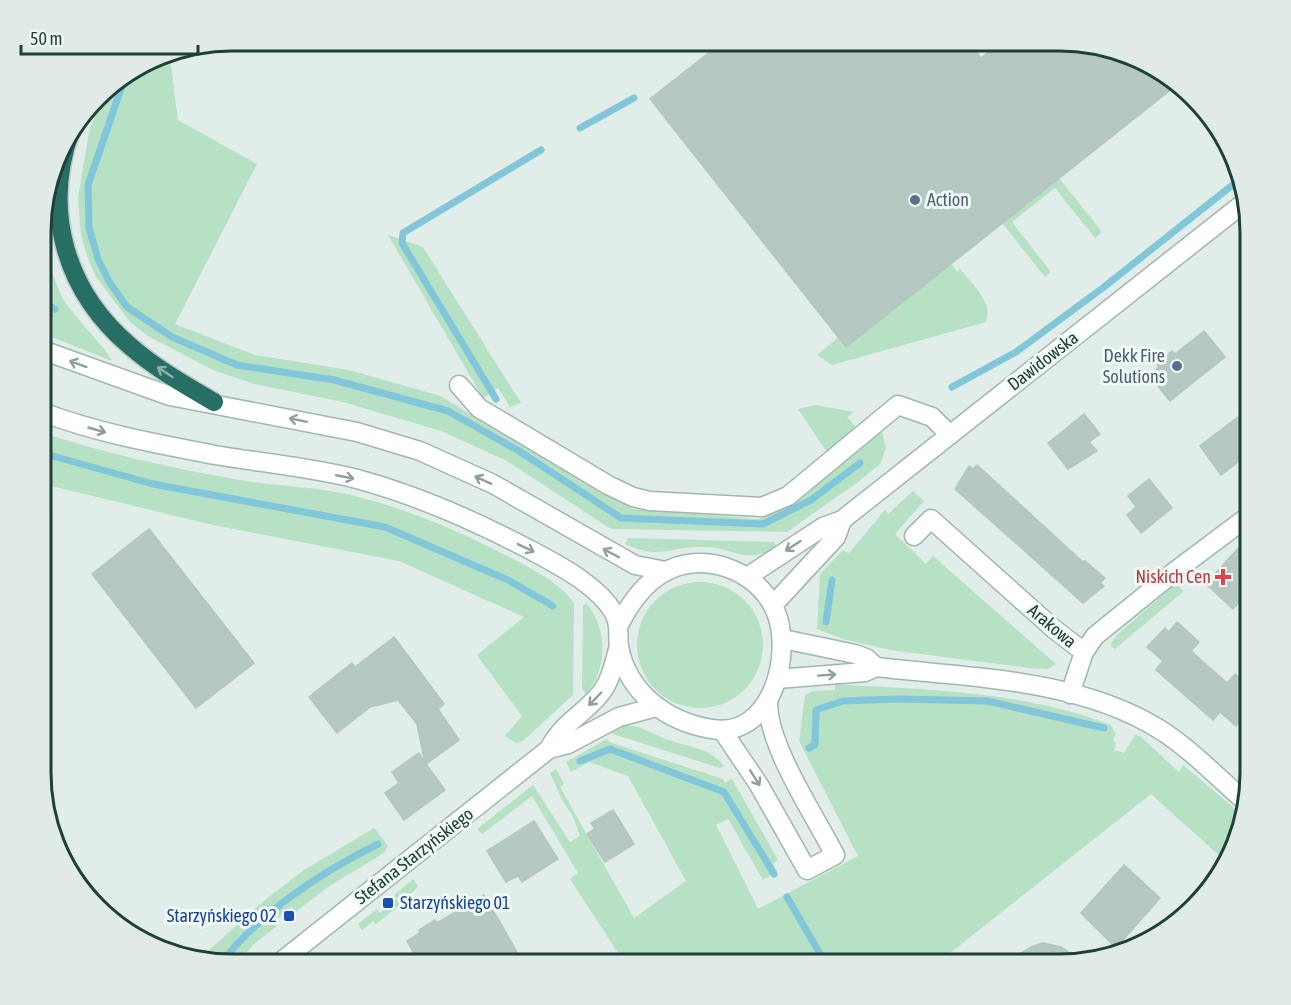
<svg xmlns="http://www.w3.org/2000/svg" width="1291" height="1005" font-family="'Asap Condensed',sans-serif">
  <rect width="100%" height="100%" fill="#e0ede8"/>
  <!-- green -->
  <g fill="#b6e1c5">
    <path d="M169,51L178,120L257,164L175,324L255,355L349,370L441,396L504,435L506,433L633,509L759,519L792,503L882,432L886,448L880,464L858,482L787,532L611,529L507,461L441,431L343,402L254,384L213,370L148,336L130,322L96,277L87,256L81,234L78,198L89,132L104,90Z"/>
    <path d="M1059,178L1102,232L1095,238L1055,188L1012,222L1051,272L1045,277L1002,223Z"/>
    <path d="M42,221C45,247 51,275 63,299C71,313 111,354 112,361L42,333Z"/>
    <path d="M388,235L423,247L521,403L510,407L498,388L483,398Z"/>
    <path d="M951,263L957,272L960,269C972,285 994,302 986,322L832,365L817,355L838,338L846,347Z"/>
    <path d="M816,405L854,412L847,417L856,427L827,452L798,409Z"/>
    <path d="M42,433C108,454 176,469 245,481C283,487 325,487 362,498C413,511 463,533 509,557C534,570 559,582 574,603L573,695L523,741L516,743L505,736L522,716L477,655L524,617L399,561L213,525L43,484Z"/>
    <path d="M913,491L924,501L895,534L926,564L933,556L1056,664L1048,669L1030,668L890,650L843,639L817,629L820,574L843,550L849,553L885,510L888,514Z"/>
    <path d="M628,538L774,542L777,547C746,566 732,546 701,547C668,547 660,560 625,544Z"/>
    <circle cx="700" cy="645" r="63"/>
    <path d="M1178,586L1184,591L1115,649L1110,645L1117,635L1172,587Z"/>
    <path d="M586,603C608,629 608,668 586,694L582,689L583,606Z"/>
    <path d="M835,684C927,690 1024,691 1111,725L1116,734L1113,741L1116,743L1114,750L1124,753L1135,735L1140,736L1179,772L1183,765L1240,813L1243,816L1236,847L1231,855L1228,853L1223,859L1151,794L936,964H625L570,879L578,873L532,796L482,834L477,829L533,785L570,842L580,836L573,816L563,802L550,773L556,769L564,784L560,787L634,918L686,881L628,776L589,762L571,772L566,762L607,739L609,742L723,779L725,783L732,779L778,860L773,863L777,872L763,880L728,819L716,825L758,909L858,856L799,741L805,695L813,691L835,690Z"/>
    <path d="M622,725C640,725 651,733 666,739C688,748 708,746 724,766L720,768L613,734L610,730Z"/>
    <path d="M374,828L388,846L384,853L331,885L295,912L291,907L274,921L277,926L255,943L236,964H219L199,959L265,900L304,870Z"/>
    <path d="M62,849L123,928L105,917L60,858L58,851Z"/>
    <path d="M413,879L418,886L407,899L376,924L373,921L362,930L358,924L377,909L380,913L397,899L394,895Z"/>
  </g>
  <g fill="none" stroke-linecap="round" stroke-linejoin="round">
    <!-- stream -->
    <g stroke="#81c6d9" stroke-width="7">
      <path d="M125,77L88,185L89,228L98,259L110,283L127,307L172,337L237,365L334,380L448,411L519,451L621,518L763,524L811,500L860,463"/>
      <path d="M580,128L634,98"/>
      <path d="M42,302L55,309"/>
      <path d="M952,387L1016,352L1104,287L1240,179"/>
      <path d="M496,399L402,243L403,233L541,150"/>
      <path d="M42,453L153,484L385,527L508,580L553,606"/>
      <path d="M826,622L832,580"/>
      <path d="M809,748L815,745L816,710L843,701L899,699L987,701L1104,728"/>
      <path d="M580,761L610,749L724,792L774,874"/>
      <path d="M787,897L826,964"/>
      <path d="M220,964C262,911 318,874 378,844"/>
    </g>
  </g>
  <!-- building -->
  <g fill="#b5c8c1" stroke="#b2c7c0" stroke-width="1.5">
    <path d="M724,41H967L981,58L1002,41H1072L1132,55L1178,84L846,347L650,99Z"/>
    <path d="M1204,331L1225,357L1170,401L1149,375L1159,367L1157,364L1172,351L1175,354Z"/>
    <path d="M1250,408V453L1221,475L1200,446Z"/>
    <path d="M1084,414L1100,434L1089,442L1097,451L1068,469L1048,443Z"/>
    <path d="M977,465L1083,562L1085,561L1105,578L1100,583L1104,586L1083,603L955,489L969,466L973,469Z"/>
    <path d="M1149,479L1172,508L1141,533L1127,515L1136,507L1128,496Z"/>
    <path d="M149,529L254,663L196,708L92,574Z"/>
    <path d="M1250,535V590L1233,609L1206,584Z"/>
    <path d="M1177,622L1199,642L1191,651L1227,683L1235,674L1250,688V710L1236,726L1220,712L1213,720L1156,670L1163,661L1147,647L1165,628L1169,632Z"/>
    <path d="M394,637L444,704L438,709L459,740L426,764L445,790L404,820L385,793L399,783L392,772L419,753L425,763L417,724L398,700L370,707L337,733L309,697L352,663L355,667Z"/>
    <path d="M613,810L634,844L605,862L587,834L595,829L591,823Z"/>
    <path d="M534,821L558,859L522,882L518,876L506,882L487,851Z"/>
    <path d="M1124,865L1160,898L1116,948L1081,913Z"/>
    <path d="M484,895L524,964H420L407,941L420,933L419,930L435,920L437,923Z"/>
    <path d="M1043,943L1061,947L1080,960L1059,964H1004L1031,947Z"/>
  </g>
  <g fill="none" stroke-linecap="round" stroke-linejoin="round">
    <defs>
      <g id="minor">
        <path d="M42,350L170,396L357,432L420,451L493,484L635,565L666,571"/>
        <path d="M459,385L479,408L608,485L633,497L650,501L762,507L788,496L898,405L932,417L950,435"/>
        <path d="M42,412C97,433 157,444 215,455C262,463 310,467 357,479C420,496 480,523 538,554C564,568 599,587 614,613C621,625 617,635 619,647C628,693 667,722 712,729C772,739 794,653 775,610C757,569 701,550 663,573C642,585 629,605 619,625"/>
        <path d="M914,536L931,519L1054,629L1084,652L1070,694"/>
        <path d="M747,577L823,527L842,520L1245,202"/>
        <path d="M773,605L836,537L842,520"/>
        <path d="M783,639L855,654L866,658L876,667"/>
        <path d="M1084,652L1095,636L1174,572L1250,515"/>
        <path d="M777,679L865,672L876,667C970,678 1076,678 1159,729C1191,749 1218,778 1246,802"/>
        <path d="M722,730L759,785L807,870L835,855C814,814 767,745 768,701"/>
        <path d="M549,749L568,744L619,717L656,707"/>
        <path d="M278,964L549,749C563,722 582,716 600,694C611,681 614,663 619,646"/>
      </g>
      <path id="highway" d="M71,130C42,210 65,291 130,346C155,368 185,385 214,402"/>
    </defs>
    <!-- minor casing -->
    <use href="#minor" stroke="#a2b6b0" stroke-width="21"/>
    <!-- highway casing -->
    <use href="#highway" stroke="#c0cac8" stroke-width="21"/>
    <!-- minor -->
    <use href="#minor" stroke="#fff" stroke-width="18"/>
    <!-- highway -->
    <use href="#highway" stroke="#276f65" stroke-width="18"/>
  </g>
  <!-- one-way arrows -->
  <defs><path id="oneway-shaft" d="M-6 0H5M1.5-3L5.5 0L1.5 3" fill="none" stroke-width="1.6" stroke-linecap="round" stroke-linejoin="round" transform="scale(1.5)"/></defs>
  <g stroke="#8fa09c">
    <use href="#oneway-shaft" transform="translate(78 364) rotate(-160)"/>
    <use href="#oneway-shaft" transform="translate(298 420) rotate(-168)"/>
    <use href="#oneway-shaft" transform="translate(97 430) rotate(16)"/>
    <use href="#oneway-shaft" transform="translate(345 477) rotate(11)"/>
    <use href="#oneway-shaft" transform="translate(483 480) rotate(-155)"/>
    <use href="#oneway-shaft" transform="translate(793 546) rotate(147)"/>
    <use href="#oneway-shaft" transform="translate(526 548) rotate(26)"/>
    <use href="#oneway-shaft" transform="translate(611 553) rotate(-152)"/>
    <use href="#oneway-shaft" transform="translate(827 675) rotate(-4)"/>
    <use href="#oneway-shaft" transform="translate(595 699) rotate(134)"/>
    <use href="#oneway-shaft" transform="translate(755 778) rotate(58)"/>
  </g>
  <use stroke="#8cb4ae" href="#oneway-shaft" transform="translate(165 372) rotate(-147)"/>
  <!-- markers -->
  <g fill="#5c6f8a" stroke="#f1f9f6" stroke-width="2">
    <circle cx="915" cy="200" r="6"/>
    <circle cx="1177" cy="366" r="6"/>
  </g>
  <path fill="#e0444e" stroke="#f1f9f6" stroke-width="2" d="M1220 568h6v6h6v6h-6v6h-6v-6h-6v-6h6z"/>
  <g fill="#1a4fb4" stroke="#f1f9f6" stroke-width="2">
    <rect x="382" y="897" width="12" height="12" rx="3"/>
    <rect x="283" y="910" width="12" height="12" rx="3"/>
  </g>
  <g text-anchor="middle" stroke-width="6" stroke-linejoin="round" paint-order="stroke">
    <!-- service labels -->
    <g font-size="18" fill="#4e5e75" stroke="#f1f9f6" text-anchor="start">
      <text x="927" y="206">Action</text>
      <text x="1165" y="362" text-anchor="end">Dekk Fire<tspan x="1165" dy="21">Solutions</tspan></text>
    </g>
    <!-- street labels -->
    <g font-size="18" fill="#1f4039" stroke="#f1f9f6">
      <text transform="translate(1043 361) rotate(-38)" y="6">Dawidowska</text>
      <text transform="translate(1052 626) rotate(40)" y="6">Arakowa</text>
      <text transform="translate(414 856) rotate(-38)" y="6">Stefana Starzyńskiego</text>
    </g>
    <!-- health labels -->
    <g font-size="18" fill="#be3a42" stroke="#f1f9f6" text-anchor="end">
      <text x="1211" y="583">Niskich Cen</text>
    </g>
    <!-- transit labels -->
    <g font-size="18" fill="#164399" stroke="#f1f9f6" text-anchor="start">
      <text x="400" y="909">Starzyńskiego 01</text>
      <text x="277" y="922" text-anchor="end">Starzyńskiego 02</text>
    </g>
  </g>
  <!-- crop -->
  <path d="M0 0H1291V1005H0ZM232 51H1059A181 181 0 0 1 1240 232V773A181 181 0 0 1 1059 954H232A181 181 0 0 1 51 773V232A181 181 0 0 1 232 51Z" fill="#e0eae7" fill-rule="evenodd"/>
  <path fill="none" stroke="#1f4039" stroke-width="3" d="M232 51H1059A181 181 0 0 1 1240 232V773A181 181 0 0 1 1059 954H232A181 181 0 0 1 51 773V232A181 181 0 0 1 232 51Z"/>
  <!-- scale -->
  <path d="M21 45v9h177v-9" fill="none" stroke="#1f4039" stroke-width="3"/>
  <text x="30" y="45" font-size="18" fill="#1f4039" stroke="#f1f9f6" stroke-width="4.5" paint-order="stroke">50 m</text>
</svg>
